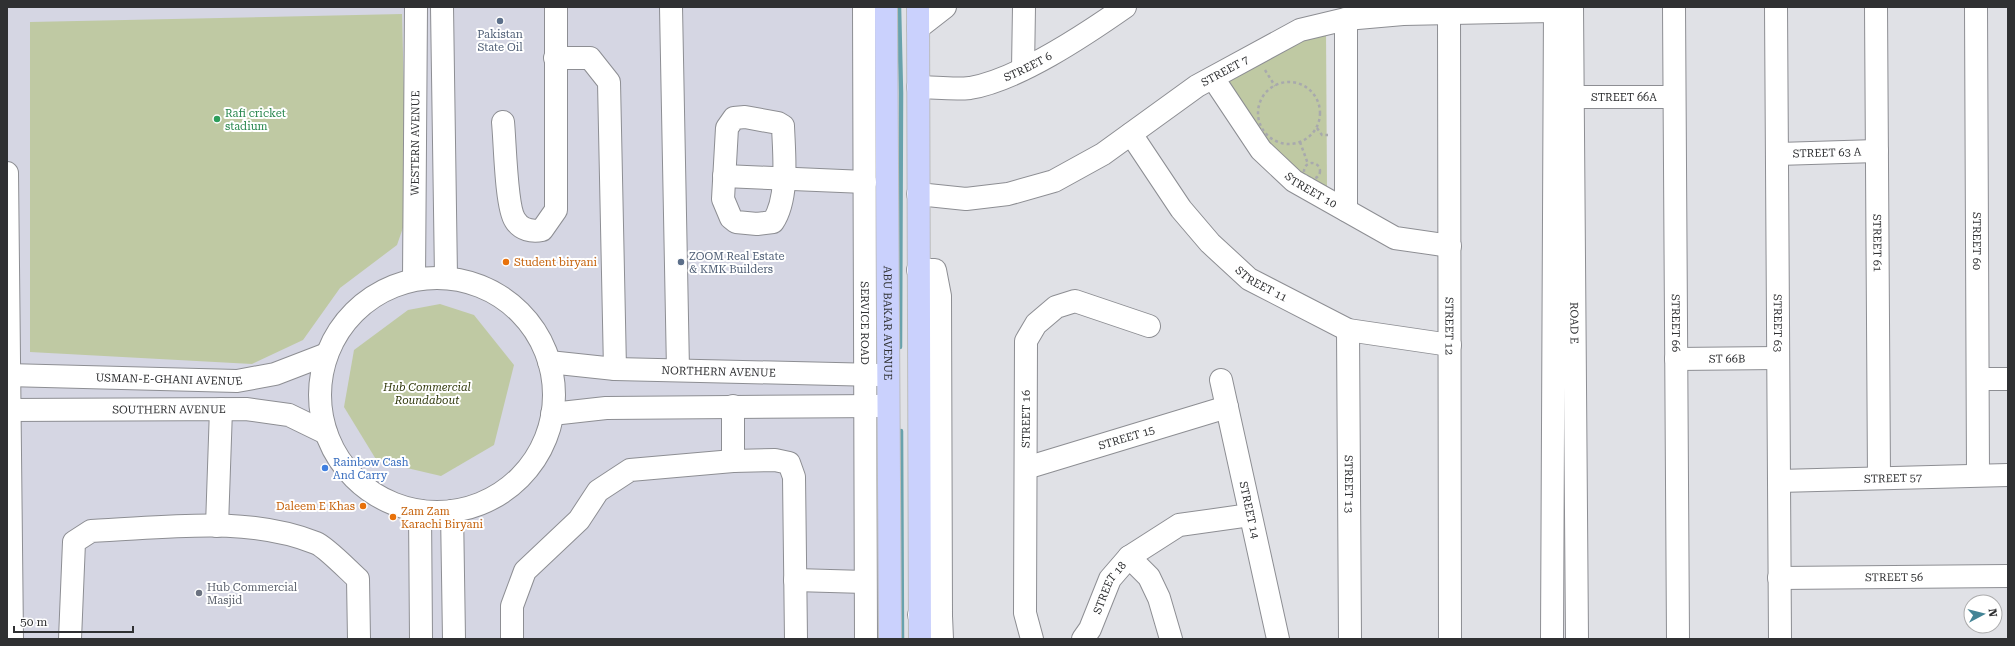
<svg xmlns="http://www.w3.org/2000/svg" width="2015" height="646" font-family="'Roboto Serif',serif">
  <rect width="100%" height="100%" fill="#e0e1e6"/>
  <!-- built -->
  <path fill="#d5d6e3" d="M7,7H872V172L882,573L880,639H7Z"/>
  <!-- green -->
  <g fill="#bfc9a3">
    <path d="M402,14L407,216L397,245L340,288L303,340L252,364L30,352V22Z"/>
    <path d="M1326,29L1327,190L1293,173L1273,154L1221,80Z"/>
    <path d="M440,304L474,315L514,365L494,445L441,476L377,461L344,407L354,350L408,310Z"/>
  </g>
  <g fill="none" stroke-linecap="round" stroke-linejoin="round">
    <!-- stream -->
    <g stroke="#68a2ac" stroke-width="4.5">
      <path d="M899,7L901,93L900,347"/>
      <path d="M901,431L902,639"/>
    </g>
    <defs>
      <g id="minor">
        <path d="M442,7L446,277"/>
        <path d="M671,7L678,370"/>
        <path id="s1" d="M864,7L866,639"/>
        <path id="s2" d="M1572,7L1577,639"/>
        <path id="s3" d="M1674,7L1678,639"/>
        <path id="s4" d="M1776,7L1780,639"/>
        <path id="s5" d="M1876,7L1879,478"/>
        <path id="s6" d="M1976,7L1978,475"/>
        <path id="s7" d="M1449,13L1450,639"/>
        <path d="M1346,19V210"/>
        <path d="M918,28L945,7"/>
        <path d="M555,58H590L609,82L615,369"/>
        <path d="M1023,69L1024,7"/>
        <path id="s8" d="M1213,78L1261,150L1294,181L1395,238L1450,246"/>
        <path id="s9" d="M918,87C934,87 953,90 970,88C1018,80 1085,35 1125,7"/>
        <path id="s10" d="M1573,97H1674"/>
        <path d="M745,117L778,123L783,126C784,154 789,198 773,222L757,224L736,222L731,218L723,199L727,128L734,118Z"/>
        <path d="M503,122C505,141 506,207 515,220C521,230 532,232 542,230L556,210V7"/>
        <path id="s11" d="M1131,134L1181,209L1210,243L1249,279L1348,330L1450,345"/>
        <path id="s12" d="M1777,154L1877,151"/>
        <path d="M7,173L12,639"/>
        <path d="M724,176L865,182"/>
        <path id="s13" d="M918,194L966,199L1008,194L1054,181L1103,154L1197,86L1300,30L1346,19L1403,14L1555,11"/>
        <path d="M918,270H935L940,296L941,616L919,615"/>
        <circle cx="437" cy="395" r="117"/>
        <path id="s14" d="M414,279L416,7"/>
        <path id="s15" d="M1348,330L1350,639"/>
        <path id="s16" d="M1676,359L1778,358"/>
        <path id="s17" d="M549,362L615,369L878,375"/>
        <path id="s18" d="M7,375L237,381L275,374L327,354"/>
        <path d="M1978,379H2008"/>
        <path id="s19" d="M1221,380L1278,639"/>
        <path d="M733,406V461"/>
        <path id="s20" d="M7,410L246,409L289,415L326,433"/>
        <path d="M552,414L606,408L880,406"/>
        <path id="s21" d="M1026,468L1227,407"/>
        <path id="s22" d="M1779,481L2008,475"/>
        <path d="M420,511L421,639"/>
        <path d="M452,511L454,639"/>
        <path d="M217,526L221,409"/>
        <path d="M1129,557L1179,525L1250,515"/>
        <path id="s23" d="M1779,578L2008,576"/>
        <path d="M795,580L865,582"/>
        <path d="M941,616L942,639"/>
        <path d="M70,639L74,542L91,531C165,528 246,515 316,543C326,547 348,570 358,579L359,639"/>
        <path d="M512,639V606L525,571L579,520L598,491L630,470L733,461L775,460L789,463L794,477L796,639"/>
        <path id="s24" d="M1032,639L1025,613L1026,341L1036,324L1056,307L1075,301L1149,326"/>
        <path id="s25" d="M1083,639L1090,629L1110,579L1129,557L1149,577L1159,598L1171,639"/>
        <path d="M1552,639L1555,7"/>
      </g>
      <g id="major">
        <path id="s26" d="M886,7L890,639"/>
        <path d="M918,7L920,639"/>
      </g>
    </defs>
    <!-- minor casing -->
    <use href="#minor" stroke="#8d8e93" stroke-width="24"/>
    <!-- major casing -->
    <use href="#major" stroke="#bcbdbd" stroke-width="24"/>
    <!-- path -->
    <g stroke="#a8a9ad" stroke-width="2.5" stroke-dasharray="3 3" stroke-linecap="butt">
      <path d="M1265,70L1275,86"/>
      <circle cx="1289" cy="113" r="31"/>
      <path d="M1317,128L1322,135H1328"/>
      <path d="M1300,142L1308,164"/>
      <circle cx="1312" cy="171" r="8"/>
    </g>
    <!-- minor -->
    <use href="#minor" stroke="#fff" stroke-width="22"/>
    <!-- major -->
    <use href="#major" stroke="#cad1fd" stroke-width="22"/>
  </g>
  <!-- markers -->
  <g fill="#5c6f8a" stroke="#fff" stroke-width="1.5">
    <circle cx="500" cy="21" r="4"/>
    <circle cx="681" cy="262" r="4"/>
  </g>
  <circle fill="#2e9e5b" stroke="#fff" stroke-width="1.5" cx="217" cy="119" r="4"/>
  <g fill="#e8710a" stroke="#fff" stroke-width="1.5">
    <circle cx="506" cy="262" r="4"/>
    <circle cx="363" cy="506" r="4"/>
    <circle cx="393" cy="517" r="4"/>
  </g>
  <circle fill="#3f7fe0" stroke="#fff" stroke-width="1.5" cx="325" cy="468" r="4"/>
  <circle fill="#6b7280" stroke="#fff" stroke-width="1.5" cx="199" cy="593" r="4"/>
  <g text-anchor="middle" stroke-width="4" stroke-linejoin="round" paint-order="stroke">
    <!-- service labels -->
    <g font-size="11" fill="#4e5e75" stroke="#fff">
      <text x="500" y="38">Pakistan<tspan x="500" dy="13">State Oil</tspan></text>
      <text x="689" y="260" text-anchor="start">ZOOM Real Estate<tspan x="689" dy="13">&amp; KMK Builders</tspan></text>
    </g>
    <!-- street labels -->
    <g font-size="11" fill="#2f3032" stroke="#fff">
      <text dy="4" stroke="none"><textPath href="#s9" startOffset="114">STREET 6</textPath></text>
      <text dy="4" stroke="none"><textPath href="#s13" startOffset="342">STREET 7</textPath></text>
      <text dy="4" stroke="none"><textPath href="#s10" startOffset="51">STREET 66A</textPath></text>
      <text dy="4" stroke="none"><textPath href="#s14" startOffset="136">WESTERN AVENUE</textPath></text>
      <text dy="4" stroke="none"><textPath href="#s12" startOffset="50">STREET 63 A</textPath></text>
      <text dy="4" stroke="none"><textPath href="#s8" startOffset="151">STREET 10</textPath></text>
      <text dy="4" stroke="none"><textPath href="#s6" startOffset="234">STREET 60</textPath></text>
      <text dy="4" stroke="none"><textPath href="#s5" startOffset="236">STREET 61</textPath></text>
      <text dy="4" stroke="none"><textPath href="#s11" startOffset="201">STREET 11</textPath></text>
      <text dy="4" stroke="none"><textPath href="#s1" startOffset="316">SERVICE ROAD</textPath></text>
      <text dy="4" stroke="none"><textPath href="#s26" startOffset="316">ABU BAKAR AVENUE</textPath></text>
      <text dy="4" stroke="none"><textPath href="#s2" startOffset="316">ROAD E</textPath></text>
      <text dy="4" stroke="none"><textPath href="#s3" startOffset="316">STREET 66</textPath></text>
      <text dy="4" stroke="none"><textPath href="#s4" startOffset="316">STREET 63</textPath></text>
      <text dy="4" stroke="none"><textPath href="#s7" startOffset="313">STREET 12</textPath></text>
      <text dy="4" stroke="none"><textPath href="#s16" startOffset="51">ST 66B</textPath></text>
      <text dy="4" stroke="none"><textPath href="#s17" startOffset="170">NORTHERN AVENUE</textPath></text>
      <text dy="4" stroke="none"><textPath href="#s18" startOffset="162">USMAN-E-GHANI AVENUE</textPath></text>
      <text dy="4" stroke="none"><textPath href="#s20" startOffset="162">SOUTHERN AVENUE</textPath></text>
      <text dy="4" stroke="none"><textPath href="#s24" startOffset="221">STREET 16</textPath></text>
      <text dy="4" stroke="none"><textPath href="#s21" startOffset="105">STREET 15</textPath></text>
      <text dy="4" stroke="none"><textPath href="#s22" startOffset="114">STREET 57</textPath></text>
      <text dy="4" stroke="none"><textPath href="#s15" startOffset="154">STREET 13</textPath></text>
      <text dy="4" stroke="none"><textPath href="#s19" startOffset="133">STREET 14</textPath></text>
      <text dy="4" stroke="none"><textPath href="#s23" startOffset="115">STREET 56</textPath></text>
      <text dy="4" stroke="none"><textPath href="#s25" startOffset="58">STREET 18</textPath></text>
    </g>
    <!-- leisure labels -->
    <g font-size="11" fill="#27864d" stroke="#fff" text-anchor="start">
      <text x="225" y="117">Rafi cricket<tspan x="225" dy="13">stadium</tspan></text>
    </g>
    <!-- food labels -->
    <g font-size="11" fill="#c56008" stroke="#fff" text-anchor="start">
      <text x="514" y="266">Student biryani</text>
      <text x="355" y="510" text-anchor="end">Daleem E Khas</text>
      <text x="401" y="515">Zam Zam<tspan x="401" dy="13">Karachi Biryani</tspan></text>
    </g>
    <!-- park labels -->
    <g font-size="11" font-style="italic" fill="#313a0c" stroke="#fff">
      <text x="427" y="391">Hub Commercial<tspan x="427" dy="13">Roundabout</tspan></text>
    </g>
    <!-- shop labels -->
    <g font-size="11" fill="#366cbe" stroke="#fff" text-anchor="start">
      <text x="333" y="466">Rainbow Cash<tspan x="333" dy="13">And Carry</tspan></text>
    </g>
    <!-- worship labels -->
    <g font-size="11" fill="#5b616d" stroke="#fff" text-anchor="start">
      <text x="207" y="591">Hub Commercial<tspan x="207" dy="13">Masjid</tspan></text>
    </g>
  </g>
  <!-- border -->
  <rect width="2015" height="646" fill="none" stroke="#2f3032" stroke-width="16"/>
  <!-- north arrow -->
  <g transform="translate(1983 614) rotate(83)"><circle r="19" fill="#ffffff" stroke="#acacad"/>
  <path d="M0-3L7 15L0 10L-7 15Z" fill="#438496"/>
  <text y="-6" font-size="11" font-weight="bold" text-anchor="middle" fill="#2f3032">N</text>
  </g>
  <!-- scale -->
  <path d="M14 626v6h119v-6" fill="none" stroke="#2f3032" stroke-width="2"/>
  <text x="20" y="626" font-size="12" fill="#2f3032" stroke="#ffffff" stroke-width="3" paint-order="stroke">50 m</text>
</svg>
